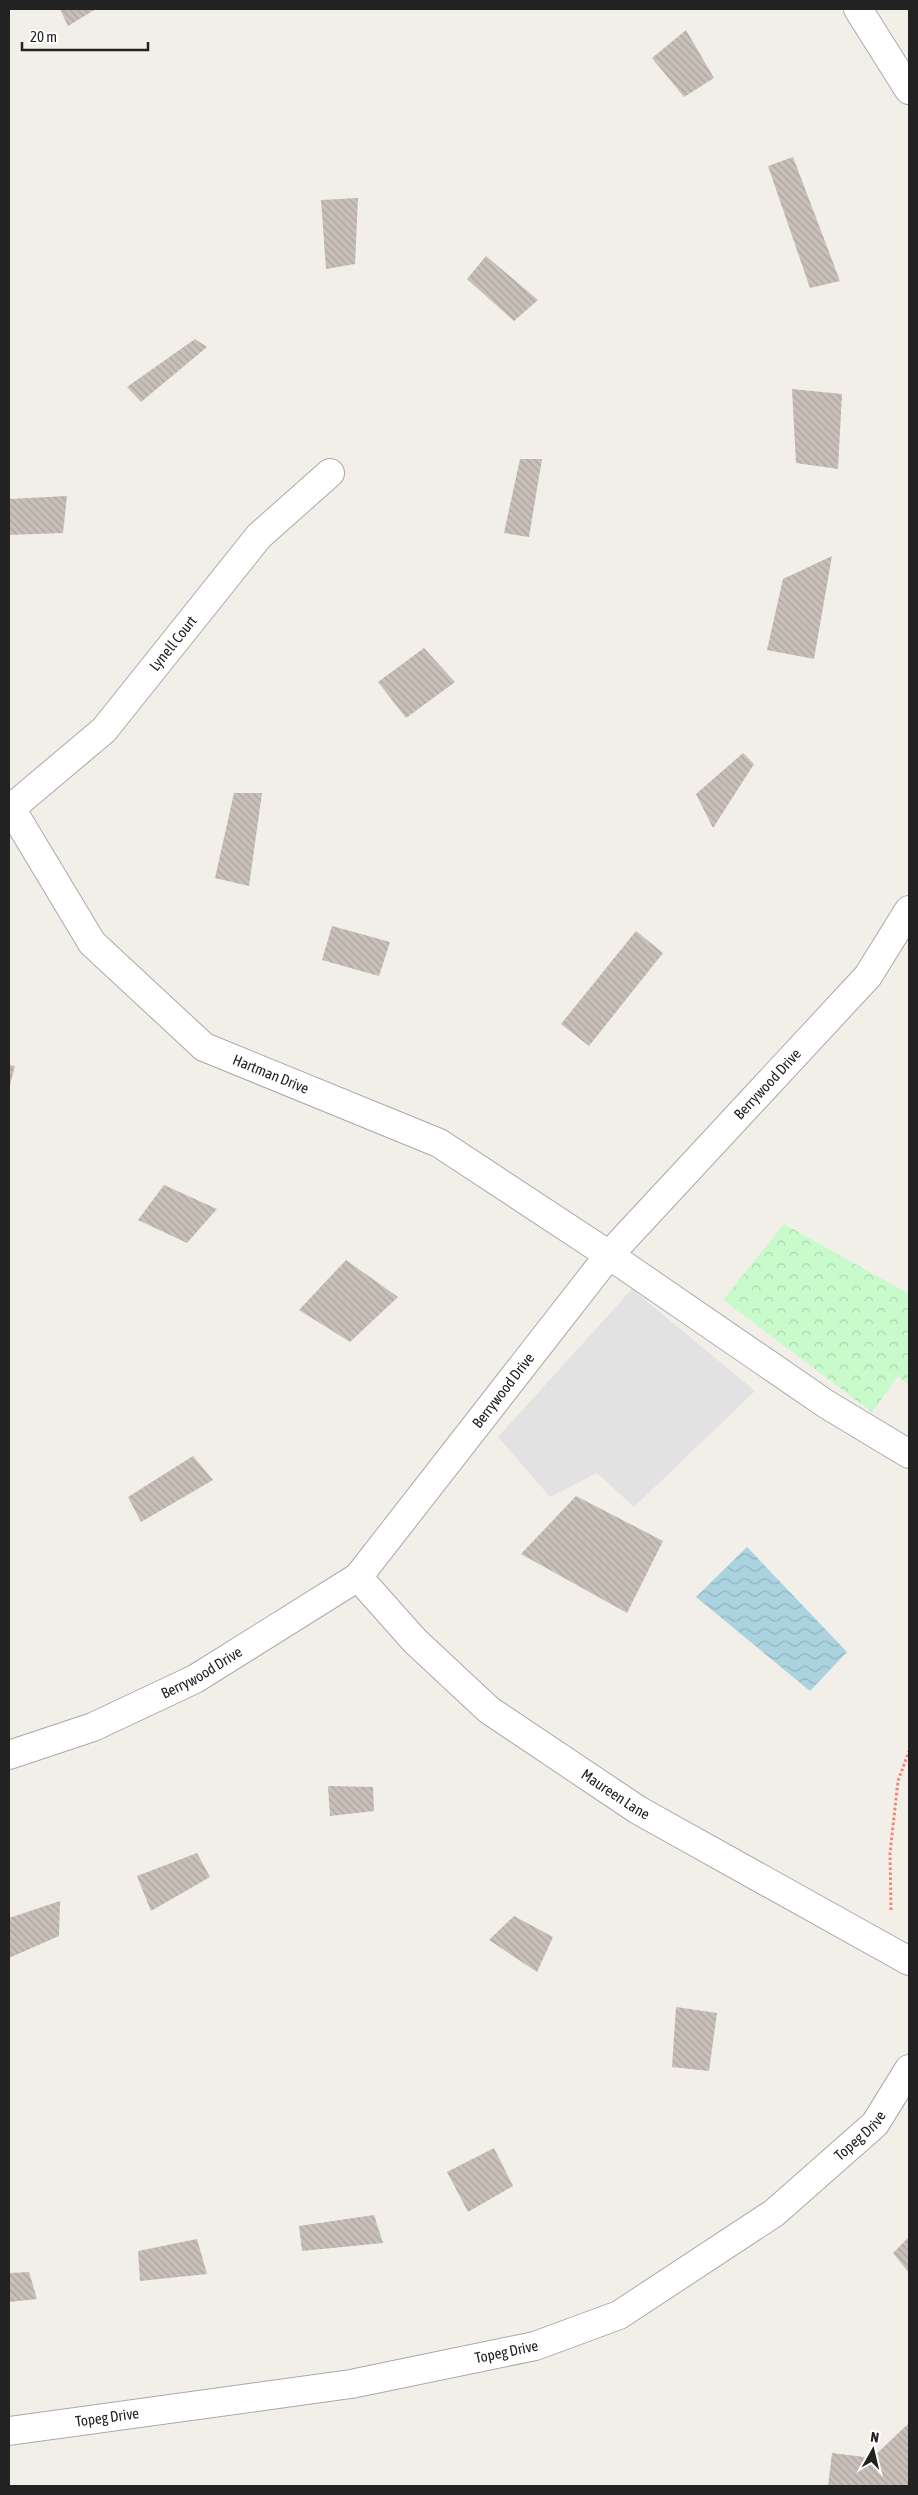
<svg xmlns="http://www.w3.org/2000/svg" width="918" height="2495" font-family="'Asap Condensed',sans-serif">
  <defs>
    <pattern id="park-crowns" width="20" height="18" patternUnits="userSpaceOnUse" patternTransform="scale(1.25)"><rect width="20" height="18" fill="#c8facc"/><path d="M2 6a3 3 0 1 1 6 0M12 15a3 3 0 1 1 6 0" fill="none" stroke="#acd6af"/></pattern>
    <pattern id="water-waves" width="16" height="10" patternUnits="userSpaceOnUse" patternTransform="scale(1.25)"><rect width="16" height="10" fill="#aad3df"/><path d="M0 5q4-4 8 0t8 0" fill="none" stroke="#92b5bf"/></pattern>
    <pattern id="building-back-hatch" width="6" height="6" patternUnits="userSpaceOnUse" patternTransform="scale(1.25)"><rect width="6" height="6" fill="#c7bfb8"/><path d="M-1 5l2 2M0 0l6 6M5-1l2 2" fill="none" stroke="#aba49e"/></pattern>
  </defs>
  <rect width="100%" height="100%" fill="#f2efe9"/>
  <!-- park -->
  <path fill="url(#park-crowns)" d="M784,1224L909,1294V1385L898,1376L872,1412L723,1300Z"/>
  <!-- parking -->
  <path fill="#e2e2e2" d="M632,1289L755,1391L634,1507L597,1473L550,1497L498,1437Z"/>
  <!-- water -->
  <path fill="url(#water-waves)" d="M747,1547L847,1652L810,1691L696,1597Z"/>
  <!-- building -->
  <g fill="url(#building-back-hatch)">
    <path d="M60,9H96L68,26Z"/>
    <path d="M686,30L714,78L684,97L652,58Z"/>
    <path d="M793,157L840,281L810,288L768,166Z"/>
    <path d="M358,198L355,264L326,269L321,200Z"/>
    <path d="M486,256L538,300L514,321L467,279Z"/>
    <path d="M195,339L207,347L141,402L127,387Z"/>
    <path d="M792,389L842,394L838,469L796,463Z"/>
    <path d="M520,459H542L529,537L504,533Z"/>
    <path d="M67,496L63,533L9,535V499Z"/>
    <path d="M832,556L814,659L767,650L783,579Z"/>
    <path d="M424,648L455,682L406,718L378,682Z"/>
    <path d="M743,753L754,764L713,828L696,794Z"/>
    <path d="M234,793H262L249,886L215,878Z"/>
    <path d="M332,926L390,942L379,976L322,960Z"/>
    <path d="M636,931L663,953L589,1046L561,1024Z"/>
    <path d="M9,1065L15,1066L9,1089Z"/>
    <path d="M164,1185L217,1209L187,1243L138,1220Z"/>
    <path d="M346,1260L398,1297L350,1342L299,1310Z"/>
    <path d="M193,1456L213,1480L141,1522L128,1497Z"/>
    <path d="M576,1496L663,1541L627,1613L521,1554Z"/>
    <path d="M328,1786L373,1787L374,1811L330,1816Z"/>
    <path d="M197,1853L210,1877L151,1911L137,1876Z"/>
    <path d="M60,1901L59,1936L9,1958V1918Z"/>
    <path d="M514,1916L553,1937L537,1972L489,1940Z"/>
    <path d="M676,2007L717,2013L709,2071L672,2067Z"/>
    <path d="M494,2148L513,2186L468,2212L447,2172Z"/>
    <path d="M374,2215L383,2243L302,2251L299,2226Z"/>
    <path d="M909,2237V2273L893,2253Z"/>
    <path d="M197,2239L207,2274L140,2281L138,2251Z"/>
    <path d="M29,2272L37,2299L9,2302V2273Z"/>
    <path d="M909,2423V2486H828L832,2453L872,2458Z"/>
  </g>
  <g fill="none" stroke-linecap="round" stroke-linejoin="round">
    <defs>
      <g id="minor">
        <path d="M858,9L909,90"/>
        <path id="s1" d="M9,805L92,943L204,1047L439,1143L609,1255L826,1404L909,1454"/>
        <path id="s2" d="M9,810L104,730L259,536L330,473"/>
        <path id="s3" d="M358,1577L415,1641L489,1710L638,1810L909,1961"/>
        <path id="s4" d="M9,1755L93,1727L195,1679L358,1577L609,1255L868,976L909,910"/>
        <path id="s5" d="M9,2431L351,2384L535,2346L619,2315L774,2213L875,2124L909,2069"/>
      </g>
    </defs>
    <!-- minor casing -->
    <use href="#minor" stroke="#a9a9a9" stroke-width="30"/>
    <!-- path -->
    <path stroke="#fa8072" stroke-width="3" stroke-dasharray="2.5 2.5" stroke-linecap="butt" d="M891,1910L890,1853L898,1781L909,1751"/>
    <!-- minor -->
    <use href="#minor" stroke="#fff" stroke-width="28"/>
  </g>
  <g text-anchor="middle" stroke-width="4" stroke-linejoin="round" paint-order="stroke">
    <!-- street labels -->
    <g font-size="15" fill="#222" stroke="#fff">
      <text dy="5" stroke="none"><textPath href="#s2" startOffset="235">Lynell Court</textPath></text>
      <text dy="5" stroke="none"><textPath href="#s1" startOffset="386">Hartman Drive</textPath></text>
      <text dy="5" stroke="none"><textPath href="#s4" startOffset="1035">Berrywood Drive</textPath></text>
      <text dy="5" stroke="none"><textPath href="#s4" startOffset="630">Berrywood Drive</textPath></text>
      <text dy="5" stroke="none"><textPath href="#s4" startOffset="210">Berrywood Drive</textPath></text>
      <text dy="5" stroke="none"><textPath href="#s3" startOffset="339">Maureen Lane</textPath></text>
      <text dy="5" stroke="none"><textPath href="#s5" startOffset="924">Topeg Drive</textPath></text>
      <text dy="5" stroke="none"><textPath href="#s5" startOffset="504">Topeg Drive</textPath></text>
      <text dy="5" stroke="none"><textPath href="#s5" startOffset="99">Topeg Drive</textPath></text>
    </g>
  </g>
  <!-- border -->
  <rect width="918" height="2495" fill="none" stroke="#222222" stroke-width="20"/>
  <!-- north arrow -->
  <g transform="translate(873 2450) rotate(8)" stroke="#ffffff" stroke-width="4" paint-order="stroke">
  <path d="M0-4L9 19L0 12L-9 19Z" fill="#222222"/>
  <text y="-8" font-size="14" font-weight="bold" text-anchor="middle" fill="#222222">N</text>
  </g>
  <!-- scale -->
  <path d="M22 42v8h126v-8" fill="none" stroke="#222222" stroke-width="2.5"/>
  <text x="30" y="42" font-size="15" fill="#222222" stroke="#ffffff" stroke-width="4" paint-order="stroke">20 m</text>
</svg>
